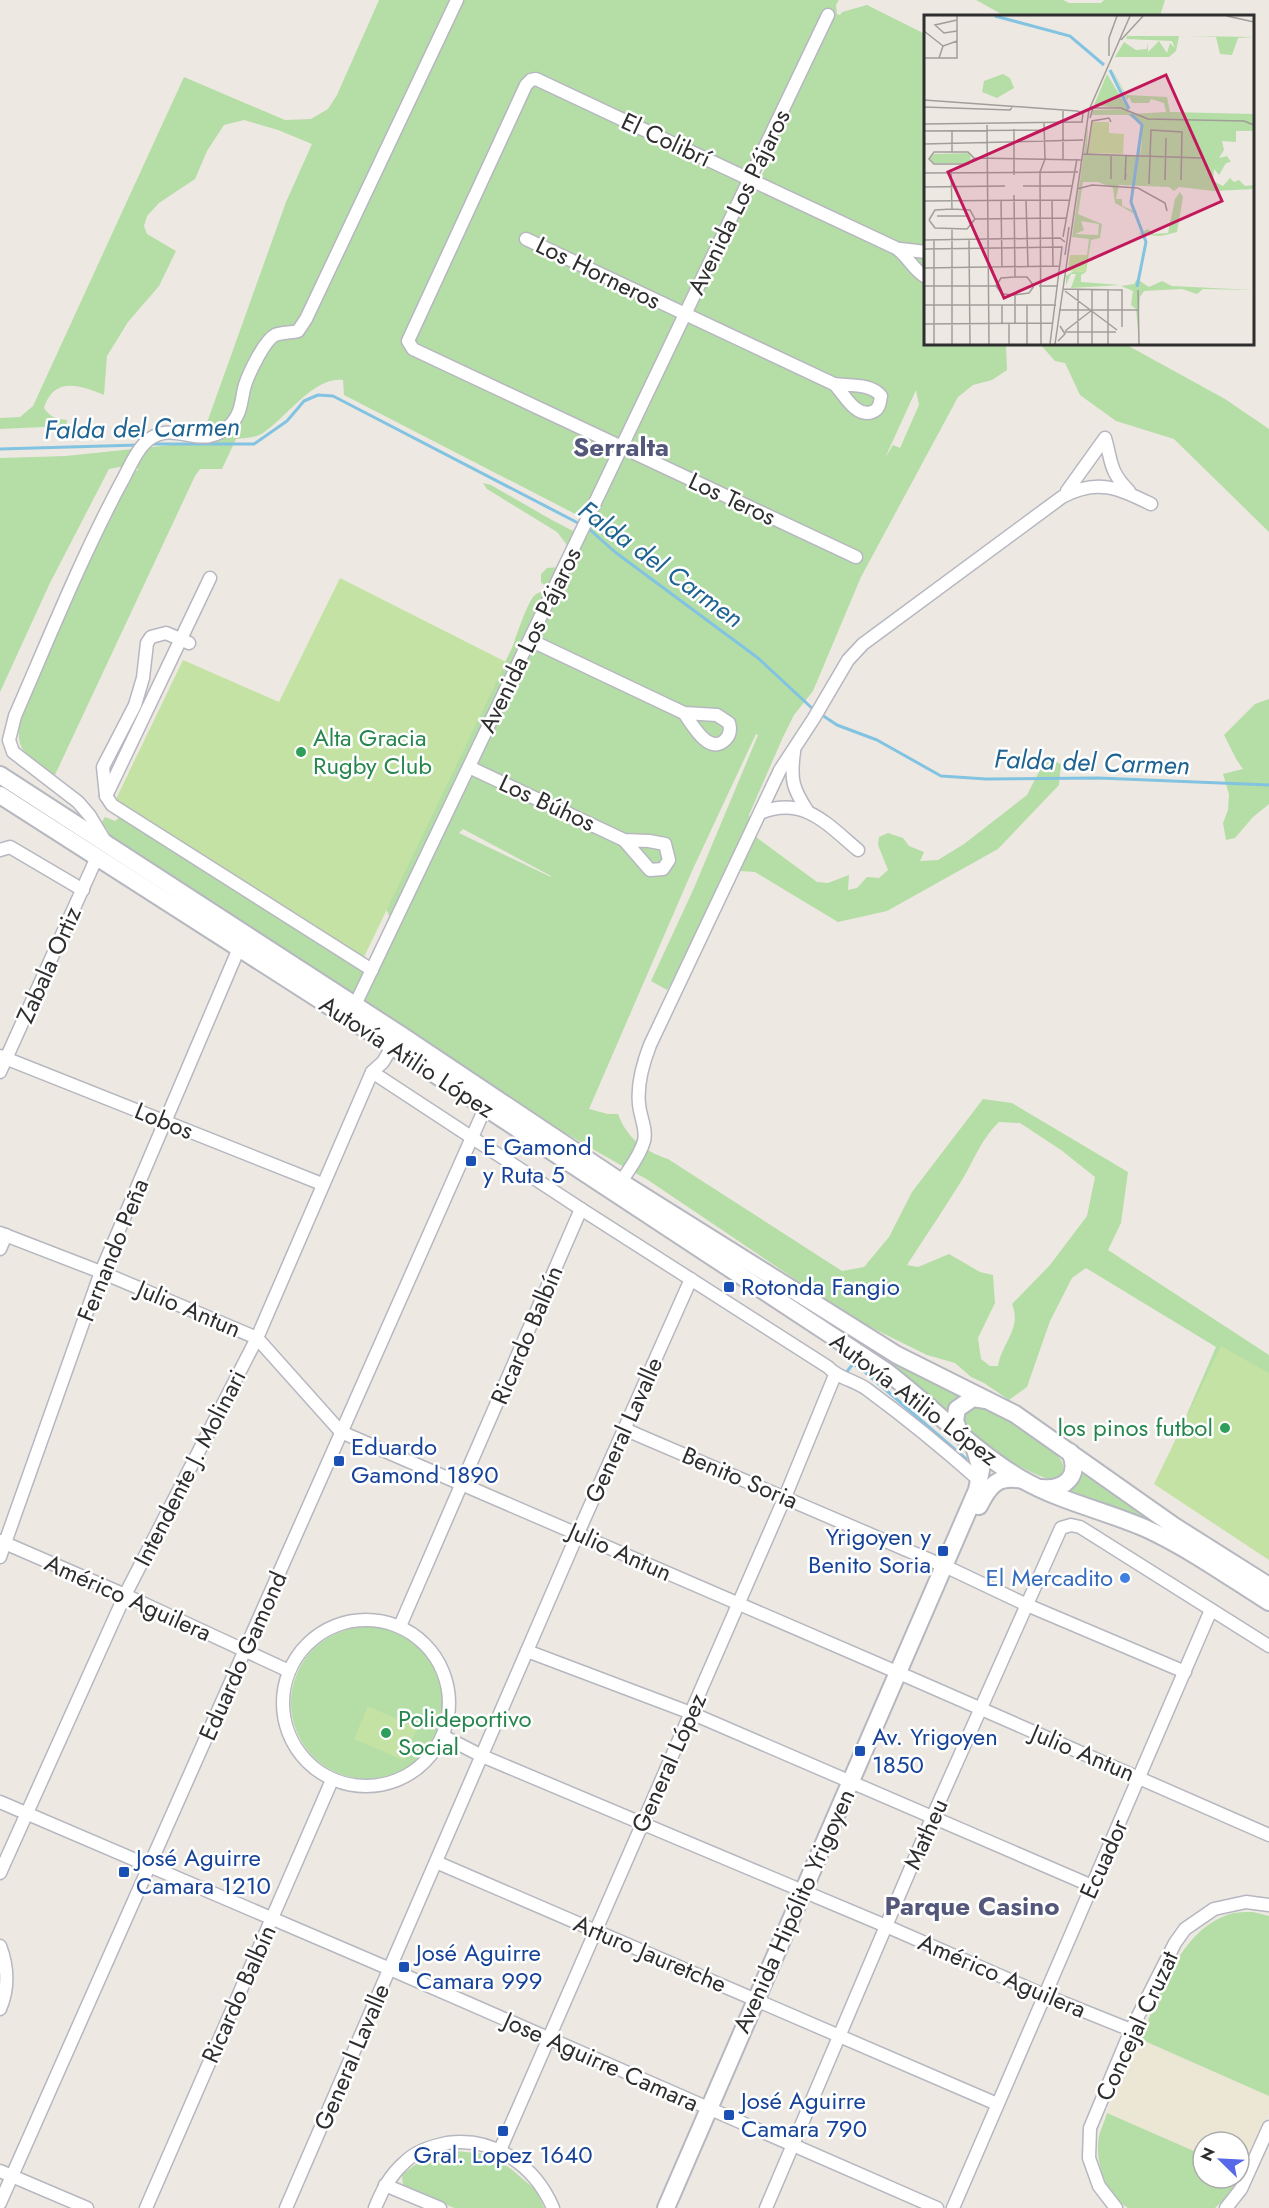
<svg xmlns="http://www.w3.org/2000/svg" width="1269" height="2208" font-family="Jost,sans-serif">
  <rect width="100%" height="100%" fill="#ede9e2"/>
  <!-- education -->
  <path fill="#ece6d4" d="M1140,2039L1269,2096V2113L1241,2172L1239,2171V2142H1203V2155L1107,2113Z"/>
  <!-- green -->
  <g fill="#b5dda6" fill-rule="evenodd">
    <path d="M379,0H839L836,5L837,14L840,15L842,12L867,5L925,34L926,344H1006L1007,370L992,380L973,385L958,397L861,577L813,691L794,715L783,737L749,815L754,835L760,840L817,882L828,883L849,875L848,890L857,888L867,877L879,878L888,870L878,845L879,837L888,833L903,838L909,846L924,852L920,861L938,860L964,844L1027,795L1046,758L1061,764L1059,785L998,849L887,911L838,922L755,872L740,871L667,990L651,981L694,888L758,735L756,734L692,871L589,1109L608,1114H618C627,1138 644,1151 668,1159L842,1271L864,1267L889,1237L912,1192L983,1099L1012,1103L1128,1172L1121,1223L1108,1250L1269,1355V1385L1181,1428L1216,1347L1086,1268L1072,1278L1050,1321L1027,1387L1009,1400L984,1383L971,1377L955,1363L927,1355L854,1319L648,1180C609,1159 571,1137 534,1114L116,844L102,822L105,817L115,821L121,816L375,975L399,928L390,918L384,903L512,648C516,637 528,600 535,595C538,592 545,591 549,590L541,582V574L547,568L560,567L570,549L557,532L487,489L483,483L491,485L552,520L575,532L587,520L344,395L343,380C314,376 286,418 263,433C256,438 245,438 236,439L222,469H200L195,476L54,777C25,753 11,751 23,710L107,518L131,474L139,469L125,466L109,469L50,583L0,692V458L66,456L200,442L286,202L312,144L278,130L244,120L224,125L207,151L195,179L159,203L147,216L144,226L147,234L176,251L159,286L128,322L107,356L104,395C80,385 54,376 44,408C50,417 56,419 67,420L66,426L0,429V418L20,417L33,406L184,77L285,120L311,119L328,109L337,95ZM758,163L765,169L752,195L744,194ZM916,390L919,405L900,448L893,445L885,458ZM463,829L551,876V877L459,833ZM999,1122L1020,1123L1061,1150L1095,1177L1087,1216L1050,1265L1012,1304C1022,1329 1002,1342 998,1366H990L981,1359L978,1338L995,1303L993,1275L980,1272L949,1254L918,1267L907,1265C925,1237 944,1209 962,1180C974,1160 982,1138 999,1122Z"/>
    <path d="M976,0H1063L1069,3H1101L1104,0H1165L1160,16H1005Z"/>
    <path d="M1040,344H1125L1225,399L1269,429V532L1174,439L1116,421L1080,395L1065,363L1055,361Z"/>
    <path d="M1269,699V804L1253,817L1235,838L1226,840L1223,823L1228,810L1229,794L1223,774L1243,769C1235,759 1230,746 1224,735L1255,704Z"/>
    <path d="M890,1357L966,1394C953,1399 951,1404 949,1417L885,1366Z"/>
    <path d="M977,1405C994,1413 1068,1449 1063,1469C1062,1474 1059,1478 1055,1479C1042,1483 975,1442 967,1431C964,1427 963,1419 961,1414Z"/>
    <path d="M1086,1471L1177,1536L1063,1491L1074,1484Z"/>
    <circle cx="367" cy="1703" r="76"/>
    <path d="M1253,1912L1269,1916V2096L1140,2039C1160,1996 1179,1930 1230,1914C1237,1912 1245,1912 1253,1912Z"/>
    <path d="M1107,2113L1203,2155V2178H1238L1231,2193L1215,2208H1128C1106,2195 1094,2161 1099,2136C1101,2128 1105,2121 1107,2113Z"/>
    <path d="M454,2151L488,2154L511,2169L537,2191L544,2208H454L403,2186L402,2175L420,2161Z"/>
  </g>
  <!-- pitch -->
  <g fill="#c4e2a3">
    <path d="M340,578L506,662L364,957L115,801L183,660L279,702Z"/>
    <path d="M1221,1346L1269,1373V1560L1154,1484Z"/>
    <path d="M368,1706L417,1728L403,1760L354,1739Z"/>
  </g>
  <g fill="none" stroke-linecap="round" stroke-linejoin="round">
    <!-- stream -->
    <g stroke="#83c3e2" stroke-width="3">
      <path d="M149,444H254L287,421L304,401L318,395L333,396L582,525"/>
      <path d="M0,449L139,445"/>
      <path d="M588,528L615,552L758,658L814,710"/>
      <path d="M819,713L837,725L877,740L941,776L986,779L1099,778L1269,785"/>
      <path d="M845,1358L865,1372L966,1459"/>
      <path d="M845,1374L853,1364"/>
    </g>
    <defs>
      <g id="minor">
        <path d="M526,239L834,384C849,386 871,383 881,396C880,403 879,410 872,412C855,418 844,393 834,384"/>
        <path d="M900,249L926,252"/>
        <path d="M1067,491L1105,438C1112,462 1109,471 1129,491"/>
        <path d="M856,557L413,349L408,341L526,85L531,80L536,79L896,248C908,256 914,271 926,277"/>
        <path d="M530,640L684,713L717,715L729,723C731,730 730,736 724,741C708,754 692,724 684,713"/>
        <path d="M189,643L166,633L151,637L147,643L143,678L135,705L103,767L106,796L112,805L372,970"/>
        <path d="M794,752C790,780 793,789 808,812"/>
        <path d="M469,767L624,840L649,841L665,844L669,860L663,869L650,870L624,840"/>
        <path d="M106,796L210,578"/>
        <path d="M760,813C803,795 827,824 858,850"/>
        <path d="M105,841L90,816L78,802L13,752L9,740L15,716C49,638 81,558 121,483C129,469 137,447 151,438C178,420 203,454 232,423C242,412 241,399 245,385C249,373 264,341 275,335C282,332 291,333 298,331L306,319L457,0"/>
        <path d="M0,850L10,847L83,890"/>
        <path d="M355,1005L828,15"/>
        <path d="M0,1056L322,1184"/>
        <path d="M0,1072L97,857"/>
        <path d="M372,1072L581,1209L828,1367C839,1379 855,1380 868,1390C906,1418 944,1449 980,1481"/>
        <path d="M621,1182C629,1169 640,1156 644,1141C647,1129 640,1117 639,1104C637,1085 643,1063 650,1045L780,770L814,718L848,660L863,644L1062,497C1097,478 1118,488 1151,504"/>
        <path d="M0,1233L101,1272L257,1338L341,1432L906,1676L1269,1835"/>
        <path d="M0,1249L6,1235"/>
        <path d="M624,1429L951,1569L1027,1605L1185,1672"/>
        <path d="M0,1541L125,1595L289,1671"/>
        <path d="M0,1557L101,1272L239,948"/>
        <circle cx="366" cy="1703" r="83"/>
        <path d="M400,1626L581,1209"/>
        <path d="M527,1651L691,1713L1092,1886"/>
        <path d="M443,1736L482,1756L886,1926L1044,1995L1131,2030"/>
        <path d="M0,1802L390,1969L937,2208"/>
        <path d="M436,1862L997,2104"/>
        <path d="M0,1873L125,1595L257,1338L372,1072L383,1062L396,1040"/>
        <path d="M0,1946C8,1967 9,1988 0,2009"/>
        <path d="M500,2150L785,1497L835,1375"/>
        <path d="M0,2171L87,2208"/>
        <path d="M385,2185L440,2208"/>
        <path d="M0,2203L485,1108"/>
        <path d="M146,2208L332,1780"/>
        <path d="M286,2208L578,1533L691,1279"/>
        <path d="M375,2208C382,2190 390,2175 405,2162C416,2151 432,2146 447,2143C494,2136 535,2166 553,2208"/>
        <path d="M766,2208L932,1818L1061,1528L1071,1525L1080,1527L1269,1646"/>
        <path d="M953,2208L1211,1610"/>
        <path d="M1116,2208L1099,2186L1089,2158L1090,2128L1131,2030L1175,1943L1185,1929L1214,1909L1246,1902L1269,1905"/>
        <path d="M1226,2208L1241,2189L1269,2127"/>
      </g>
      <g id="secondary">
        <path d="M0,775L401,1035L621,1182L897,1355L1015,1414L1174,1526L1269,1586"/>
        <path d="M0,795L398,1050L887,1372C933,1407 973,1451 1023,1480C1062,1502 1106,1511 1147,1529C1190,1549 1229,1577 1269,1602"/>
        <path d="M960,1433L955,1421L957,1409L973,1398L986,1400"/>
        <path d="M1042,1488C1065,1490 1081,1476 1070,1452"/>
        <path d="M979,1506C990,1484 998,1475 1023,1480"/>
        <path d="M666,2208L977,1490L981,1470L974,1446"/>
      </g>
    </defs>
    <!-- minor casing -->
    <use href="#minor" stroke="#b6b7c0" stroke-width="15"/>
    <!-- secondary casing -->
    <use href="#secondary" stroke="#b6b7c0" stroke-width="20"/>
    <!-- minor -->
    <use href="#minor" stroke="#fff" stroke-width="12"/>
    <!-- secondary -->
    <use href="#secondary" stroke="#fff" stroke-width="16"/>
  </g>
  <!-- markers -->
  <g fill="#2e9e5b" stroke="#fff" stroke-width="2">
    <circle cx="301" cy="752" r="6"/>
    <circle cx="1225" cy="1428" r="6"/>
    <circle cx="386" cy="1733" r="6"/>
  </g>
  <g fill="#1a4fb4" stroke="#fff" stroke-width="2">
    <rect x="465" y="1155" width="12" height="12" rx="3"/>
    <rect x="723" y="1281" width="12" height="12" rx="3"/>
    <rect x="333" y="1455" width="12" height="12" rx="3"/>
    <rect x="937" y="1545" width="12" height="12" rx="3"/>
    <rect x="854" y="1745" width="12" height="12" rx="3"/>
    <rect x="118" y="1866" width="12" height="12" rx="3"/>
    <rect x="398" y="1961" width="12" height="12" rx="3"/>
    <rect x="723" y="2109" width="12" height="12" rx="3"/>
    <rect x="497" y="2125" width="12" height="12" rx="3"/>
  </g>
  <circle fill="#3f7fe0" stroke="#fff" stroke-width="2" cx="1125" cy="1578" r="6"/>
  <g text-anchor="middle" stroke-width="5" stroke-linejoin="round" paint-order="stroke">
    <!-- street labels -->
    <g font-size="24" fill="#2e2e2e" stroke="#fff">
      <text transform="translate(666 140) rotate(25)" y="8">El Colibrí</text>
      <text transform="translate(739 202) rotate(-64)" y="8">Avenida Los Pájaros</text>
      <text transform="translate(598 273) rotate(26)" y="8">Los Horneros</text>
      <text transform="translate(732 499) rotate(25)" y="8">Los Teros</text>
      <text transform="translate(530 640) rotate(-64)" y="8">Avenida Los Pájaros</text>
      <text transform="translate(547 803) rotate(25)" y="8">Los Búhos</text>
      <text transform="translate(49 965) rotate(-66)" y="8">Zabala Ortiz</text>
      <text transform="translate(407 1057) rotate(33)" y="8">Autovía Atilio López</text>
      <text transform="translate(164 1121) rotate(22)" y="8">Lobos</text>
      <text transform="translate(113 1250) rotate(-68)" y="8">Fernando Peña</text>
      <text transform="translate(189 1309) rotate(23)" y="8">Julio Antun</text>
      <text transform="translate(527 1335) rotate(-67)" y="8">Ricardo Balbín</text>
      <text transform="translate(914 1399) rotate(37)" y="8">Autovía Atilio López</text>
      <text transform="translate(624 1430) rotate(-66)" y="8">General Lavalle</text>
      <text transform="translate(190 1468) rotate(-63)" y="8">Intendente J. Molinari</text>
      <text transform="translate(740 1478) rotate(23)" y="8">Benito Soria</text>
      <text transform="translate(620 1552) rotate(24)" y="8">Julio Antun</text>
      <text transform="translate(128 1598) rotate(24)" y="8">Américo Aguilera</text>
      <text transform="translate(243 1656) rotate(-66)" y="8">Eduardo Gamond</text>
      <text transform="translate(1083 1753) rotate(23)" y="8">Julio Antun</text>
      <text transform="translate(669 1763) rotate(-66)" y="8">General López</text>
      <text transform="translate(926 1834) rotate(-66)" y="8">Matheu</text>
      <text transform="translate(1104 1859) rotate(-66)" y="8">Ecuador</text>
      <text transform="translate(794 1911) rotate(-66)" y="8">Avenida Hipólito Yrigoyen</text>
      <text transform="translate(650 1954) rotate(23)" y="8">Arturo Jauretche</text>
      <text transform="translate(1002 1976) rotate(23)" y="8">Américo Aguilera</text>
      <text transform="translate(239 1994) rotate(-66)" y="8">Ricardo Balbín</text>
      <text transform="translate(1137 2026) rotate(-65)" y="8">Concejal Cruzat</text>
      <text transform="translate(352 2057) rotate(-67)" y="8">General Lavalle</text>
      <text transform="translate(601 2062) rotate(24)" y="8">Jose Aguirre Camara</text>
    </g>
    <!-- leisure labels -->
    <g font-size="24" fill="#27864d" stroke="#fff" text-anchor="start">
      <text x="313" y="746">Alta Gracia<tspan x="313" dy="28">Rugby Club</tspan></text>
      <text x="1213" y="1436" text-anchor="end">los pinos futbol</text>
      <text x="398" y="1727">Polideportivo<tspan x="398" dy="28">Social</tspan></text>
    </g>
    <!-- transit labels -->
    <g font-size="24" fill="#164399" stroke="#fff" text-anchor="start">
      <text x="483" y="1155">E Gamond<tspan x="483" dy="28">y Ruta 5</tspan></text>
      <text x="741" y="1295">Rotonda Fangio</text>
      <text x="351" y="1455">Eduardo<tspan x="351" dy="28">Gamond 1890</tspan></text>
      <text x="931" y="1545" text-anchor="end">Yrigoyen y<tspan x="931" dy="28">Benito Soria</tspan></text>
      <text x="872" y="1745">Av. Yrigoyen<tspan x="872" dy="28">1850</tspan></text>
      <text x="136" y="1866">José Aguirre<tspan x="136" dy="28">Camara 1210</tspan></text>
      <text x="416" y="1961">José Aguirre<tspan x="416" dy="28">Camara 999</tspan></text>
      <text x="741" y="2109">José Aguirre<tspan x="741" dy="28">Camara 790</tspan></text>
      <text x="503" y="2163" text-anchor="middle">Gral. Lopez 1640</text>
    </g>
    <!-- shop labels -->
    <g font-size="24" fill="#366cbe" stroke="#fff" text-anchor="end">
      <text x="1113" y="1586">El Mercadito</text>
    </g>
    <!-- water labels -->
    <g font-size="26" font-style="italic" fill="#1e6392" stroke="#fff">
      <text transform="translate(142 428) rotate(-1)" y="9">Falda del Carmen</text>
      <text transform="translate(661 564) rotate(36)" y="9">Falda del Carmen</text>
      <text transform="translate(1092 762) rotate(2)" y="9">Falda del Carmen</text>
    </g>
    <!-- neighbourhood labels -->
    <g font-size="26" font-weight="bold" fill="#53577a" stroke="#fff">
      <text x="621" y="456">Serralta</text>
      <text x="972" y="1915">Parque Casino</text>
    </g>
  </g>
  <!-- overview -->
  <g transform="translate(924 15)">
    <rect width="330" height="330" fill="#ede9e2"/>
    <path d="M203,21H255L252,36L245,42H191L200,27L212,35L223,34L224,27V37L235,26L243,38L246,28L251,33L248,26L202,24ZM264,21L330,22L314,23L308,40L296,39L292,22ZM187,52L202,80L243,82L246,97L330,99V116H312V127L298,126L300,135L295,143L303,141L307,147L302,148L295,160L290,154L289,166L299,171L306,163L310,167L315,165L321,171L330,170V174L290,176L255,172L250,176L245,172L195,170L192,184H198V191L213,197L211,199L191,188L189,173L174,167H159L154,199L178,209L176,223L167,225L162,257L157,260V267L196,270L147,273L152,259H147L142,270V261L150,256L160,257L153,240H163L165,224L148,222L164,109L163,138L213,141L216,129L217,141L218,109L204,100H168L169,95L202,94L170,90L183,59L207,99L242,97L240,88L227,84L225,88H208L205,82L203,85ZM157,206L175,209L174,220L151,219L160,215ZM79,59L86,63L90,73L73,83L58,77L60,66ZM46,138L47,148H10L6,144L10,139ZM256,177L259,182L253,217L237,221L214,219L224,214L230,219L244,218L251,184ZM213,264L225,272L238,266L248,271L330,275L279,274L273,279L258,274L220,276L216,282L214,316L212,294L207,290L209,276L197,271L210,269Z" fill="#b5dda6" fill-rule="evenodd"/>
    <path d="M168,107H185V118L200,119L199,139L164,138ZM146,240H163L161,257L144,256Z" fill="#c4e2a3"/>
    <path fill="none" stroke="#83c3e2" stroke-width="3" d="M71,1L146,21L180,50M186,55L205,94M207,99L218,110L207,187L222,227L213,272"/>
    <path fill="none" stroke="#a19e9a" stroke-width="1.5" d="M303,1L330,7M0,16L19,31M33,16L20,18L11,10L33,5M197,25L219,1M185,41V23L193,1M0,43H33V1M15,43L19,31L33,26M0,85L153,96L159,98L158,107M0,92L86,95L89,91M139,95V144M166,103L169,93H197L224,104L320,106L330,110M0,109L159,107M63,110L65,329M0,116L120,115M0,129L159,125M28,137V115M158,139L277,143M163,140L168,106L185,103L187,107M50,143L44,149H10L5,144L10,137H44L50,143L158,145M27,154L28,194M0,158L154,157M187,159V164V140M202,159L201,165L202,141M241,159V165L242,123M90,160V114M225,169L227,115L258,117L257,165V160M99,171H148M0,172L81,171M153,174L168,170L214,173L241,188L243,196M90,180L91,262M77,185L78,252M102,185L104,251M128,185L129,251M0,186L146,185M13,201H43M51,204L143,203M5,205L11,195L28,194L46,195L51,204M5,205L11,213L43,214L51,204M28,214V329M139,222L153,144M10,224V329M45,224L46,329M0,225L136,223L141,227M0,234L138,232L126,329M141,240L145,212M0,253L136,251M0,271H72M72,271L77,263L91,262H103L110,271M72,271L78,279L91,280L105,278L110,271M115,271H134M139,274L198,275V312M154,274V329M168,274V329M184,274V329M214,275L215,329M141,276L193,315M91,280V309M0,290H132M78,290V309M103,290V329M135,295H215M0,309L128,308M85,309V329M141,316L168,295M141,317H192M134,326L141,319L136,311M117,329L116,157L121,144L120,107M131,329L165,95L206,1"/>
    <path fill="#c2185b" fill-opacity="0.15" stroke="#c2185b" stroke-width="3" d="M242,60L298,186L80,283L24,157Z"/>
    <rect width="330" height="330" fill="none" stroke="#2e2e2e" stroke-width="3"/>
  </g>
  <!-- north arrow -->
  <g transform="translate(1221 2160) rotate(294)"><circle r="28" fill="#ffffff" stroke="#ababab" stroke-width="1.5"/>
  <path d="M0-4.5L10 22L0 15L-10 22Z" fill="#5769e6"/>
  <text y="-9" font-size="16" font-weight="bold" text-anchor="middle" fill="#2e2e2e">N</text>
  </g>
</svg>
